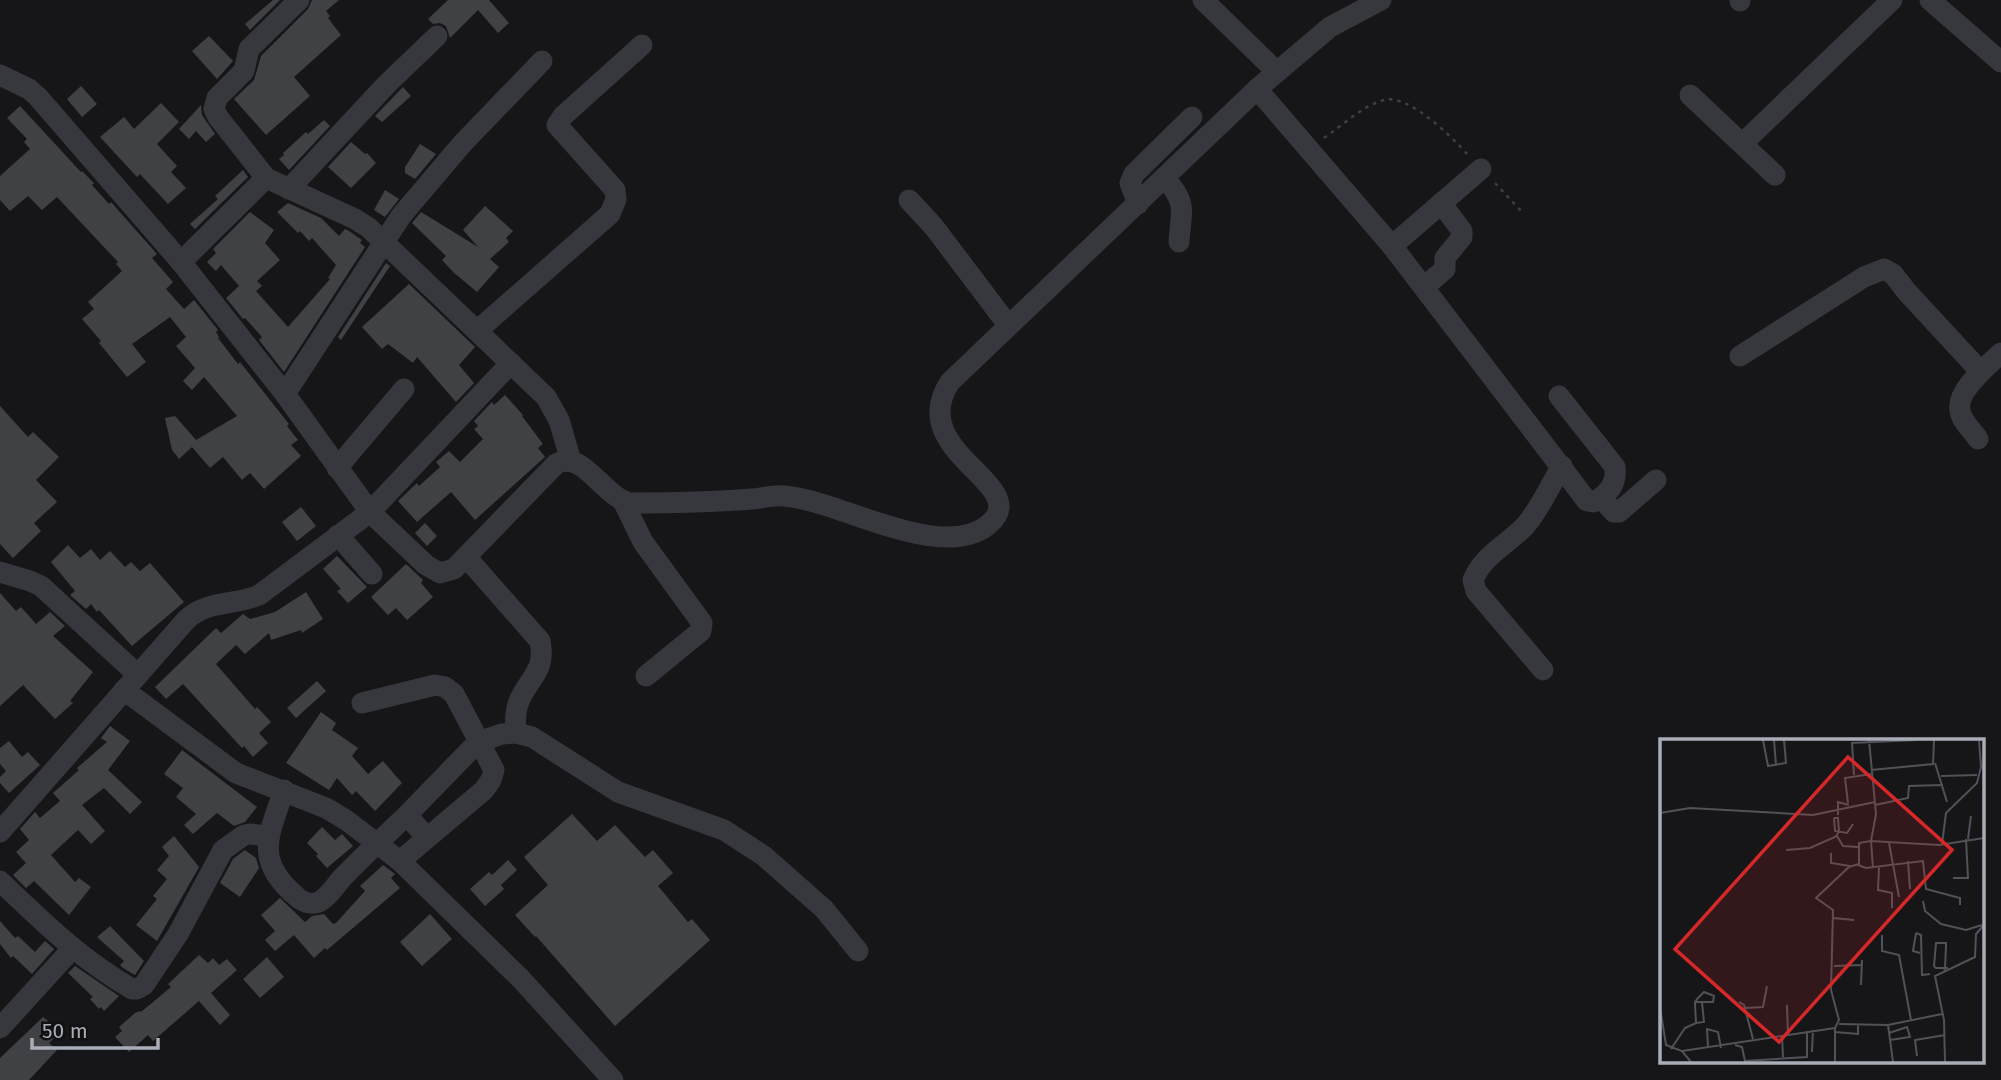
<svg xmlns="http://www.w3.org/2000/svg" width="2001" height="1080" font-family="'Fira Sans',sans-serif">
  <rect width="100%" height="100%" fill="#161618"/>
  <!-- building -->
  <g fill="#404145">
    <path d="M273,0H280L250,30L245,24Z"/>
    <path d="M312,0H339L326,11L330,16L328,18L341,35L294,77L310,96L266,135L234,99L254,80L261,56L308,9Z"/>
    <path d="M448,0H489L509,23L498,33L478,10L450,38L446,26L440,23L433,24L428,19Z"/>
    <path d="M209,36L233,61L217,79L192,51Z"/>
    <path d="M81,86L97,104L82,117L67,99Z"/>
    <path d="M403,87L411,96L382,122L375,116Z"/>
    <path d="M161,103L179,122L157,144L177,166L171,172L186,188L168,204L140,174L137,177L100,137L124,117L134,129Z"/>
    <path d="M201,105L202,115L215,134L206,142L196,131L189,139L179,129Z"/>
    <path d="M20,106L81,172L82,171L94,183L92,185L109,204L111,202L157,254L152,258L173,282L166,289L184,309L194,300L218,330L216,332L219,337L218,338L238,364L240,362L289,424L287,426L298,440L291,445L301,456L264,489L250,473L242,480L223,457L210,468L192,447L179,459L172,450L165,418L175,416L196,440L237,416L204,377L192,390L183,381L195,368L176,346L186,337L170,317L132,344L146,362L127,377L99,343L101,341L82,319L94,309L88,302L122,271L116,264L118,262L57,197L42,210L28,196L10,211L0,200V176L30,149L24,142L27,139L7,118Z"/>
    <path d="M324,120L330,126L289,170L279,159L284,155L283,153L306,132L308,134Z"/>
    <path d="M351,142L365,154L367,153L376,163L351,188L328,167Z"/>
    <path d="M420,144L436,154L415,179L405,173V167Z"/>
    <path d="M243,170L248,177L195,229L190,224L218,199L215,196Z"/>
    <path d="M385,190L399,199L385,217L374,210Z"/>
    <path d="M288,203L321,218L339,236L345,229L349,231L362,240L360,243L365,247L284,372L259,340L262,337L245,318L243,319L226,298L239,286L221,265L216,271L207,262L216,253L213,249L250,212L274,230L265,243L280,260L257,281L262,286L256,291L288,327L330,279L328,278L336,265L312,238L309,241L300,231L298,233L277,212Z"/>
    <path d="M485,206L513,231L506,238L509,242L490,259L499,267L477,292L453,272L442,260L446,256L412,223L421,212L478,247L463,230Z"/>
    <path d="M386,263L390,266L341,340L338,337Z"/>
    <path d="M409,284L475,347L459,365L474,383L456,402L417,357L413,363L388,344L382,349L362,327Z"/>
    <path d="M505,395L523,415L522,416L543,444L538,448L545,457L475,520L451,492L417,522L398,501L417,483L419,486L440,467L436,462L449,451L460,462L483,439L474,429L478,426L474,421L492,402L494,405Z"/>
    <path d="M0,406L28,437L33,432L59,457L36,480L57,502L34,523L41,531L13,558L0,544Z"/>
    <path d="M301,507L316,526L297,541L282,522Z"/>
    <path d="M425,523L437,536L427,546L415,533Z"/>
    <path d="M68,545L80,558L91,549L100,560L110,551L125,567L131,562L140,571L150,563L184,602L132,646L99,610L97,612L91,604L86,609L70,595L75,591L51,562Z"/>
    <path d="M337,556L367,587L348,603L337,591L341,589L323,569Z"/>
    <path d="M406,564L423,580L421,583L433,597L407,620L396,608L388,615L371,597Z"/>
    <path d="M306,592L323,619L302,633L301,630L271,640L269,633L245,654L236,645L216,664L255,709L257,707L271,722L259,733L268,743L253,757L244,746L242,748L183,684L166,699L155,687L216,628L221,633L243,614L250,619L275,612Z"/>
    <path d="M0,593L16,611L21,607L36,624L50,612L65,626L53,636L93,672L70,701L73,703L55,719L23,685L0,706Z"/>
    <path d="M317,681L326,691L296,718L287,708Z"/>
    <path d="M321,712L336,723L332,730L358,748L352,756L368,774L383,761L402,783L375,811L356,791L352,795L337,778L329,790L286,763Z"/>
    <path d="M110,726L130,741L108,770L142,802L130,814L104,788L82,805L105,831L91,844L78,830L51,855L75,882L79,878L91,887L69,915L34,881L26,888L13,875L26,863L16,852L29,840L20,829L35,812L40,818L60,801L53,793L79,770L77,768L107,742L101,738Z"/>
    <path d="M9,741L22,757L28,752L40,765L9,793L0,783V777L6,771L0,764V748Z"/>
    <path d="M182,750L257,807L245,822L234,826L217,813L193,834L184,825L196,814L176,797L183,788L164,774Z"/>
    <path d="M572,814L597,841L615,825L645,857L653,850L673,873L658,886L688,922L692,919L710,940L615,1026L536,936L535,937L515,915L548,885L524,857Z"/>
    <path d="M322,827L335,840L342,834L353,846L327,868L316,856L318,854L307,843Z"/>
    <path d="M174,836L199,867L157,941L136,925L157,899L153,896L167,879L157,870L169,856L162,847Z"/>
    <path d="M245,850L256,858L259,868L240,897L220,883L233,859Z"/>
    <path d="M508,860L517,870L501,885L504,889L485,906L470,889L489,872L492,875Z"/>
    <path d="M383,865L395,874L391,878L400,888L327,950L325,948L314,958L294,935L275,951L265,940L275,931L261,915L280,898L305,922L312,916L324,914L333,924L336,923L365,891L360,886Z"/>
    <path d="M430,914L452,939L422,966L400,942Z"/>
    <path d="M0,921L15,938L18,936L35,952L45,941L54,949L32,974L13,956L11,958L0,944Z"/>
    <path d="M110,926L144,961L135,975L123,968L120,965L124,961L97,937Z"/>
    <path d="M199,955L208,963L213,958L219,965L227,959L237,970L211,993L230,1015L220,1025L199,1001L153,1041L148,1035L129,1052L115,1037L122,1031L119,1027L135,1013L140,1011L141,1012L171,987L168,984Z"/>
    <path d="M267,957L284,977L260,998L243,979Z"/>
    <path d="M75,966L119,996L104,1011L101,1007L99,1009L90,999L93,997L68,973Z"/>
    <path d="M43,1017L61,1031L49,1043L57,1050L29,1080H0V1058Z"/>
  </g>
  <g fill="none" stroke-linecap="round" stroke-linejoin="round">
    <!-- path -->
    <g stroke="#3d3f44" stroke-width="2.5" stroke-dasharray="3.5 5" stroke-linecap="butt">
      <path d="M1324,138C1343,125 1362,106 1384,100C1408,93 1453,138 1468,155"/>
      <path d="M1495,183L1523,213"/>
    </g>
    <!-- minor -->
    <g stroke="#37383d" stroke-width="21">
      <path d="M299,0L249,49L244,71L217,98L214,109L218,117L266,178L355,219L369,228L546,397L559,420L571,461"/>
      <path d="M1203,0L1277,72"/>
      <path d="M1930,0L2001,62"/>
      <path d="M1740,1V0"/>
      <path d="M0,75L29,89L38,97L181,262L285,394L370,512L511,363"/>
      <path d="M1257,89L1392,246L1587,501L1593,502C1608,495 1617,484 1615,467L1559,396"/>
      <path d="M1690,95L1775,175"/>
      <path d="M1743,143L1892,0"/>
      <path d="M1165,178C1188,205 1181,209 1179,242"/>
      <path d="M289,189L387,84L437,36"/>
      <path d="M909,200L934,227L1008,325"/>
      <path d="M1138,204L1130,183L1134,174L1192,117"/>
      <path d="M1392,246L1481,169"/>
      <path d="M181,262L266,178"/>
      <path d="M1424,287L1445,269V258L1462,237V231L1441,203"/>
      <path d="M478,330L610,214L616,199L615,190L557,125L563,116L642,45"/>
      <path d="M1740,356L1864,277L1884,269L1893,274L1907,292L1981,372"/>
      <path d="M285,394L401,216L462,144L542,61"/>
      <path d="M1978,439C1972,430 1961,421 1960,410C1956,391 1988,365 2001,353"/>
      <path d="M337,468L404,389"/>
      <path d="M1601,498L1614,512H1619L1656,480"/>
      <path d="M623,501L643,542L702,623L701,631L646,676"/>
      <path d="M338,535L372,574"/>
      <path d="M467,558L540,641C546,670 531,676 520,699C515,709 515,722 516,733"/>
      <path d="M0,572L30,581L41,586L137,674"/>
      <path d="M1543,670L1476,591L1473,580C1483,555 1507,545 1525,526C1540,509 1550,485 1562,466"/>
      <path d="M124,690L236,773L326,808L346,820L400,861L521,979L613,1080"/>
      <path d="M362,703L435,685L445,687L454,694L494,770L491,780L484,790L400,861"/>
      <path d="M284,790C268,837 254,861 297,897C304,903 314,906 322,900C331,894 337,883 344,876C364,855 386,835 407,815"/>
      <path d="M0,832L187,619C208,600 234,606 259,595L370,512L426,565L440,573L454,569L556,464C583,449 602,496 630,503C670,503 712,502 752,499C763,498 773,495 784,496C839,500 940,563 988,525C1037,485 903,453 950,382L1257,89L1330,27L1381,0"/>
      <path d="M427,838L407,815L478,742L502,734L516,733L532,737L618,792L724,830L764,856L824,909L858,951"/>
      <path d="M0,881C43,922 79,958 132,989H137L144,985L178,934L223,850L244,835L250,834L268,836"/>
      <path d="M0,1028L72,949"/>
    </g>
  </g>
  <!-- overview -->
  <g transform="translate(1660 739)">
    <rect width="324" height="324" fill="#161618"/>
    <path fill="none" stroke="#505258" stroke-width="2" d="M103,1L108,27L126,24L124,1M114,1L116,26M275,24L287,63M211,31L273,25L274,1M194,36L192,4L257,1M281,37L317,36M188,64L185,39L211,35M215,66L248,59L249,47L283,46M0,74L30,69L153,76L215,63M178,76V63L189,66M174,79L175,92L187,94L193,85M177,97L183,107L198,108M308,100L311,77M229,104L239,158M282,105L286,74L317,44L321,28L319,1M126,111L150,109L175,98L179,93L178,79H174M171,114V124L190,127M248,122L250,150M198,126L206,129L263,122L266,150L300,159V166M219,128L218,151L232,154V169M213,129L211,102L279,106L324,99M293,139H308L306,100M263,162L265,172L281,185L306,191L322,186M173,179L194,181M256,194L261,196L262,236L270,235M256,194L253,212L260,214M222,196V212L239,216L251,281M174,227L202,226M284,231L285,229L286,207V204H276L274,227L276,229H288M201,246L202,221M79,263L84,266L93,300M127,266L128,296M0,268L6,306L22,312L31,323M85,269L103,268L107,247M36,284L44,283L42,263M179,285L228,286L282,275M228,286L233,323M175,293L198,295V285M229,294L247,288L250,298L230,301M122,296L123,318M75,306L82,308L85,322L147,318V292M48,308L47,290L58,293L61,309M11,310L25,289L36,284L35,265V263L38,259L44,253L54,257L53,263H35M22,312L175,289M152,313L153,291M257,317L255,301L285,296M175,323V289L179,281L171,251L173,171L156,159L189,128L199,125V104L211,102L216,75L209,1M285,323L284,281L275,237L315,218L316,195L324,186"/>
    <path fill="#d62828" fill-opacity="0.15" stroke="#d62828" stroke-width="3.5" d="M188,18L292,111L119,303L15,210Z"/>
    <rect width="324" height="324" fill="none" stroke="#a8adb8" stroke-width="3.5"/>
  </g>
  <!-- scale -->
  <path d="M32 1038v10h126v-10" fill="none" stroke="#a8adb8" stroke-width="3.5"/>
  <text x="42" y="1038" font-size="21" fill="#a8adb8" stroke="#111113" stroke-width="5" paint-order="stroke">50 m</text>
</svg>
